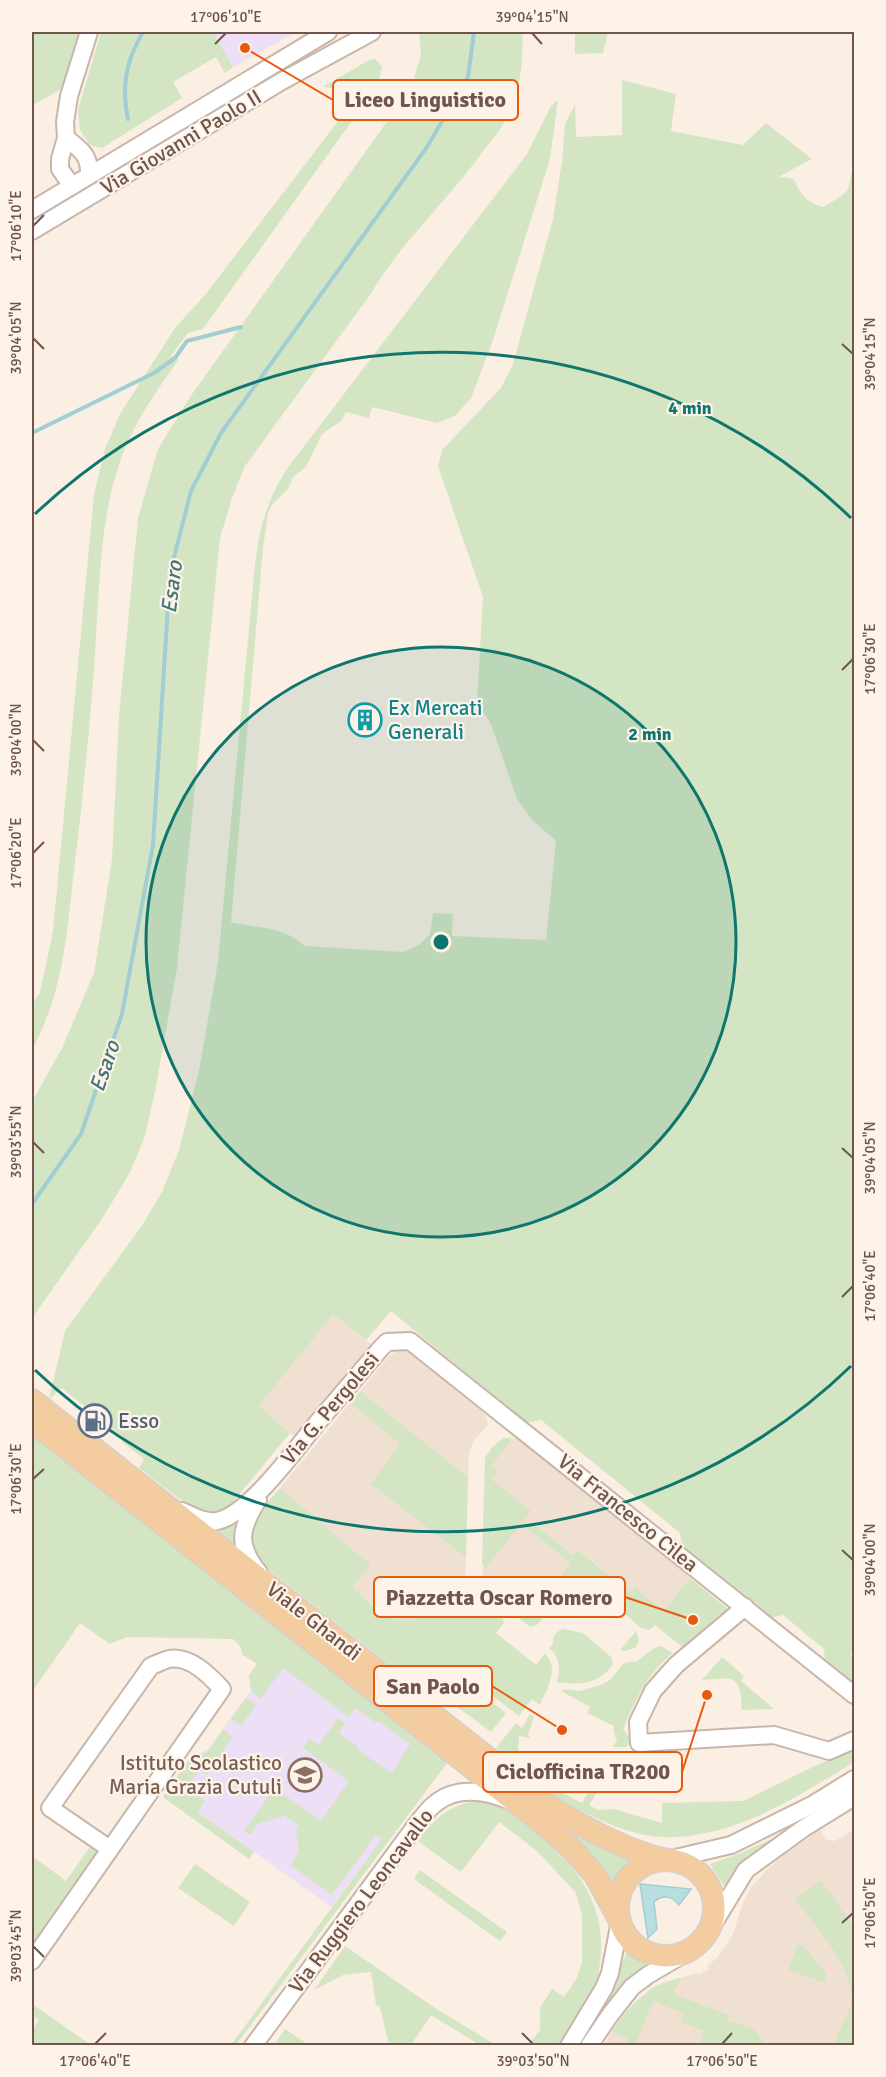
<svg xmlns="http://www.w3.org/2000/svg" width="886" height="2077" font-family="Signika,sans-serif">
  <rect width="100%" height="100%" fill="#faefe2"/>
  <!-- residential -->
  <g fill="#f0e0d2">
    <path d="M333,1313L373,1346L295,1437L259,1406Z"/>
    <path d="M401,1350L409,1352L486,1415L488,1425L474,1440L469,1452L468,1477L360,1391L391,1354Z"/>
    <path d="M350,1403L401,1444L371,1484L466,1558L465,1590L457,1583L451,1590L413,1621L406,1622L388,1617L352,1587L371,1565L280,1488Z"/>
    <path d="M513,1438L523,1441L683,1570L690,1578L663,1611L635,1587L630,1592L579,1550L574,1556L533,1523L529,1529L570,1563L528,1616L482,1580L491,1467Z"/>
    <path d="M820,1830L826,1840L835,1841L854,1830V2045L603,2046L619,2020L651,1988L664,1982L697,1973L698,1975L710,1969L707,1966L718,1957L733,1934L743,1903L752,1886L766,1871L785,1854Z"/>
  </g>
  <!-- education -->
  <g fill="#ecdff6">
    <path d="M213,32H296L233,67Z"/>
    <path d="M281,1632L443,1760L331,1907L168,1790L191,1757L208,1750L251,1690L249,1675Z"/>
  </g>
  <!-- green -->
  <g fill="#d4e5c3">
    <path d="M32,32H83L66,86L32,106Z"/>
    <path d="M101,32H213L233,67L225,73L216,57L173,82L182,98L102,148L90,145L80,130L78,110Z"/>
    <path d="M419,32H522C524,61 520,94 505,121C500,130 493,139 486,147C450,199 401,241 370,295L245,466L232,498L220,538L177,968L155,1092L144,1139L129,1174L102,1219L32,1318V1102L62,1048L94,973L112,859L119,716L138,518L158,449L190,397L411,88L421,55Z"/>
    <path d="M575,32H608L603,53L575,54Z"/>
    <path d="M375,59L382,67L379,80L354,118L203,329L188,333L171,356L178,360C161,385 143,410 130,437C97,506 100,594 94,669C89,737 82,804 74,871C66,939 64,989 32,1050V1004L40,993L53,931L94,494L105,449L120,414L175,328L205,295L342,116L348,101C343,90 334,87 323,87L369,60Z"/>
    <path d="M622,80L676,94L671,131L743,145L766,123L812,159L776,178C798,176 792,180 802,194C807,201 814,204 823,207C853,190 847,193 854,161V1648L850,1654L854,1658V1687L825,1663L824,1649L783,1615L769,1618L682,1548L680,1533L541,1420L526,1423L391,1311L366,1340L333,1314L259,1406L290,1433L233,1502C227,1507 221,1513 212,1513C193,1514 155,1479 139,1468L144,1459L122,1442V1436L62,1388L49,1399L65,1331L143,1224L162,1192L179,1150L199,1071L218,962L254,575C259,532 264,503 289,466L527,154L551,106L558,100L550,159L492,343L471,398L455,416L437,423L372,407L369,418L346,412L341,421L322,434L306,467L293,477L288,489L272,505L268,513L263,548L231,922C259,929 282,925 305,946L403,952L419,945L430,934L433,913L453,914L452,936L546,940L556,841L531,819L517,799L491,724L477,702L483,597L438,466L442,450L501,388L513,364L553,219L562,161L565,124L575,105L576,137L622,135Z"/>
    <path d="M360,1391L468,1477L466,1558L371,1484L400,1444L350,1403Z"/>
    <path d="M32,1435L447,1763L236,2045H231L382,1839L376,1835L332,1895L290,1865L299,1852L296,1831L299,1826L283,1815L279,1818L257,1824L251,1835L244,1831L274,1788L321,1821L349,1781L303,1748L309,1738L319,1745L338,1718L345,1723L339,1733L359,1748L358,1750L392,1773L410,1744L378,1721L376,1723L356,1708L349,1717L283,1668L260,1700L251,1690L249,1675L257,1664L243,1655L240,1646L233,1639L127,1637L110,1644L80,1623L32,1692Z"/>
    <path d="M504,1438H513L491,1467L497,1471L491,1479L531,1511L486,1568L482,1564L485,1458L493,1446Z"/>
    <path d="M280,1488L371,1565L352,1587C371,1603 387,1623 413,1621L451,1590L457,1583L503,1619L504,1623L496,1633L536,1665L545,1653C560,1670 547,1687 540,1705L532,1699L519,1716L464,1674L440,1705L260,1563C237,1533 261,1510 280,1488Z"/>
    <path d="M241,1515L237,1547L211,1526Z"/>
    <path d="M533,1523L573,1555L578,1550L630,1592L635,1587L663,1611L690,1578L728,1609L682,1647L655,1625L649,1630L641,1628L579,1575L537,1625L530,1627L485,1591L482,1580L528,1616L570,1563L528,1529Z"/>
    <path d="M563,1629L583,1633L611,1657L613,1664C599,1685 579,1685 557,1682C560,1668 561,1658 549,1648L553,1644C552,1636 555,1632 563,1629Z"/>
    <path d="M636,1631L639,1640L635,1648L624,1651L620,1650Z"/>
    <path d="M661,1646L673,1653C648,1672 635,1701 623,1729L630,1738L627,1747H613L617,1740L614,1732V1726L587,1713L590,1707L561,1691L566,1689L579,1691L601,1685L610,1680L624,1663L637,1661L656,1647Z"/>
    <path d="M722,1657L744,1676L741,1681L774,1709L742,1710C740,1673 735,1678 702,1680Z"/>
    <path d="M471,1687L506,1713L491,1732L456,1706Z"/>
    <path d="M246,1698L256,1705L241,1726L231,1719Z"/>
    <path d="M530,1714L534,1717L528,1734L530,1738L519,1736L518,1750L526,1764L522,1768L496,1748L516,1723L522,1728Z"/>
    <path d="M223,1729L233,1737L207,1775L200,1770L187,1788L205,1801L198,1812L254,1852L249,1859L163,1797L191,1757L208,1751Z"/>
    <path d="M854,1750V1762C797,1797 732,1840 661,1837C638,1836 612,1826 592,1816C582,1811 572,1807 563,1802C551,1793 539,1783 527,1774L582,1803L600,1770L610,1772L589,1805L598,1810L614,1809L662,1823V1803L743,1801L819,1764Z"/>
    <path d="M476,1801C507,1806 521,1819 543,1838C582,1871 607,1911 600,1963C599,1970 598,1978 596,1985C588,2007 574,2026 561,2045H528L540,2030V2008L552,1989L564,1997L577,1978L582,1962V1916L576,1893L537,1851L499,1822L461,1872L418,1841C433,1819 450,1805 476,1801Z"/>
    <path d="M557,1821L638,1859L626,1869L614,1885L595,1859Z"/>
    <path d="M772,1839L733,1874L724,1886L710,1864L741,1853Z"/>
    <path d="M90,1847L98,1853L32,1946V1856L66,1881Z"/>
    <path d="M195,1864L250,1902L234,1926L178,1888Z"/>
    <path d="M420,1870L507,1932L500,1941L414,1879Z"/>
    <path d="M821,1880L854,1928V2045H835C837,2030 849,2018 851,2002C856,1969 814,1925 795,1899Z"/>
    <path d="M798,1944L805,1948L826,1974L825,1983L788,1970Z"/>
    <path d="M345,1946L435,2008L496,2045H480L431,2015L411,2045H389L380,2007L376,2005L371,1972L343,1975L314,1990Z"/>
    <path d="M628,1949L643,1960L654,1963L625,1985L603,2009Z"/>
    <path d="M681,1978L673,1994L728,2015L727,2020L756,2030L764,2045H699L704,2031L681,2022L683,2013L653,2001L635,2045H626L628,2039L612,2031C630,2004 648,1986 681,1978Z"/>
    <path d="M32,2004L91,2045H32V2031L39,2020L32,2015Z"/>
    <path d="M285,2029L309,2045L277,2046L275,2044Z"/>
  </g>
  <!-- water -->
  <path fill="#b9dee1" stroke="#a0ced2" stroke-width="1.5" d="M640,1884L691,1889L679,1905C672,1896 662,1894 654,1902L657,1929L648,1938Z"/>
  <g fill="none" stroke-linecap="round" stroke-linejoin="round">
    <!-- stream -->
    <g stroke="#a0ced2" stroke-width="4">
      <path d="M128,119C121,86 126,61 143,32"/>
      <path d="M32,433L154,373L175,358L187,341L241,327"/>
      <path d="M32,1204L81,1134L122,1014L153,845L170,573L191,491L221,433L427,147L468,77L474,32"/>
    </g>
    <defs>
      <g id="minor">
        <path d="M66,138C81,150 90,155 89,175"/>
        <path d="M72,186L60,169V159L66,138L65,122L69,96L89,32"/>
        <path d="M32,210L328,32"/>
        <path d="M32,231L282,81L372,32"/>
        <path d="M258,1500C239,1530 237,1545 259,1573"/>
        <path d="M182,1511C193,1516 205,1523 217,1521C249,1515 297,1447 318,1422C339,1397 360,1373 381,1348L387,1342L410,1341L854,1695"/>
        <path d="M745,1607L676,1665L653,1691L638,1722L639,1743L774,1735L829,1751L854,1740"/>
        <path d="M667,1860L731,1845L812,1805L854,1779"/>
        <path d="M709,1931L746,1870L804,1828L854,1797"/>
        <path d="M32,1961L222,1689C210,1676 190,1655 169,1659C164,1660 157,1664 151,1666L50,1808L110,1849"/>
        <path d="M253,2046L420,1820C425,1814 430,1807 436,1803C457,1786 486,1791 508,1800"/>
        <path d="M569,2046L604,1988L610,1973L620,1921"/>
        <path d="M589,2046L610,2015L632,1987L648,1975L694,1948"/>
      </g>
      <g id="major">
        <path d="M32,1400L553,1809C590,1830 626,1851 667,1860"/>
        <path d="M32,1421L546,1826L569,1846L595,1875L620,1921"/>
        <circle cx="666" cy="1908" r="48"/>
      </g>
    </defs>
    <!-- minor casing -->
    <use href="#minor" stroke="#c9b6aa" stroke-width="20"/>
    <!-- major casing -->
    <use href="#major" stroke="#d7cfcd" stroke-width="24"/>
    <!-- minor -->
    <use href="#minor" stroke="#fff" stroke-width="16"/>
    <!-- major -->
    <use href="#major" stroke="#f3cda0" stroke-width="21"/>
  </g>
  <!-- ticks -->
  <path fill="none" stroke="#6f554b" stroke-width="2" d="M532,33L542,44M215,44L226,33M33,226L44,215M33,338L44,349M842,344L853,354M842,670L853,659M33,740L44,751M33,853L44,842M33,1142L44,1153M842,1148L853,1158M842,1297L853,1286M33,1479L44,1469M842,1550L853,1560M842,1923L853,1913M33,1946L44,1957M522,2033L533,2044M95,2044L106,2033M722,2044L732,2033"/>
  <!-- distance rings -->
  <circle cx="441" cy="942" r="295" fill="#0f766e" fill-opacity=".12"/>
  <g fill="none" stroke="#0f766e" stroke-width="3">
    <circle cx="441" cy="942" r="295"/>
    <path d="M851 1366A590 590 0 0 1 35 1370M35 514A590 590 0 0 1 851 518"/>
  </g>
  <!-- icons -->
  <defs>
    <symbol id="building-ring" viewBox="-11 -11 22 22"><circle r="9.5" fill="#fdf3e8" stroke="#0f9aa8" stroke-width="1.5"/><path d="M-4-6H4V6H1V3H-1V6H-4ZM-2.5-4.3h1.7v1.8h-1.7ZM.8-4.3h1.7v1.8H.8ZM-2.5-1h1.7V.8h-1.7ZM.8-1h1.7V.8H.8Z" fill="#0f9aa8"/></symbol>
    <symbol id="fuel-ring" viewBox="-11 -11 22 22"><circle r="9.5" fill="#fdf3e8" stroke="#5c6f8a" stroke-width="1.5"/><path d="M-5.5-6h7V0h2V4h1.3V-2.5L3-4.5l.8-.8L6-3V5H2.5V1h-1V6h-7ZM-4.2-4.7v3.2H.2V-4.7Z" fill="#5c6f8a"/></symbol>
    <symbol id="school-ring" viewBox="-11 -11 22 22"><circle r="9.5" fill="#fdf3e8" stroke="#8d6e63" stroke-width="1.5"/><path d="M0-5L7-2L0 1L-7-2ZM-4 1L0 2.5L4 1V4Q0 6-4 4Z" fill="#8d6e63"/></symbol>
  </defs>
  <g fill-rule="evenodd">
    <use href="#building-ring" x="346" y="701" width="38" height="38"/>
    <use href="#fuel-ring" x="76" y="1402" width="38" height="38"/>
    <use href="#school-ring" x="286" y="1756" width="38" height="38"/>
  </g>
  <g text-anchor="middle" stroke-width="4.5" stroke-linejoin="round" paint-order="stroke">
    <!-- street labels -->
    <g font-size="21" fill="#6f554b" stroke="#fdf3e8">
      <text transform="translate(181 142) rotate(-31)" y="7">Via Giovanni Paolo II</text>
      <text transform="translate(330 1408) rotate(-50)" y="7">Via G. Pergolesi</text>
      <text transform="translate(628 1513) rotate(39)" y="7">Via Francesco Cilea</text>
      <text transform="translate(314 1621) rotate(38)" y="7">Viale Ghandi</text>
      <text transform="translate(361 1901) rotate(-53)" y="7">Via Ruggiero Leoncavallo</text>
    </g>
    <!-- culture labels -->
    <g font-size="21" fill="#0d838f" stroke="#fdf3e8" text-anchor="start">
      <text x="388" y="715">Ex Mercati<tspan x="388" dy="24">Generali</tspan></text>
    </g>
    <!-- service labels -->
    <g font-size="21" fill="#4e5e75" stroke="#fdf3e8" text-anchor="start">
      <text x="118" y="1428">Esso</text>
    </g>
    <!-- education labels -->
    <g font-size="21" fill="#785e54" stroke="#fdf3e8" text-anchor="end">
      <text x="282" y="1770">Istituto Scolastico<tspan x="282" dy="24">Maria Grazia Cutuli</tspan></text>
    </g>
    <!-- water labels -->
    <g font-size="22" font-style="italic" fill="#44767a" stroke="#fdf3e8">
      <text transform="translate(171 587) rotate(-83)" y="8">Esaro</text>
      <text transform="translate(104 1066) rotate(-71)" y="8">Esaro</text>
    </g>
  </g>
  <circle cx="441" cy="942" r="9" fill="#0f766e" stroke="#fdf3e8" stroke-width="3"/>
  <g font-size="18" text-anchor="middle" font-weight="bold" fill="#0f766e" stroke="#fdf3e8" stroke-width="4.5" stroke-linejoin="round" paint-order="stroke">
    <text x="690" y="414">4 min</text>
    <text x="650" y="740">2 min</text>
  </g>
  <!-- callouts -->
  <path fill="none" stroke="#e8590c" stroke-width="2" d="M245 48L333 100M693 1620L625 1597M562 1730L492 1686M707 1695L682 1772"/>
  <g fill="#e8590c" stroke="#fdf3e8" stroke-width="2">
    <circle cx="245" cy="48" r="6"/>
    <circle cx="693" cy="1620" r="6"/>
    <circle cx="562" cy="1730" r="6"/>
    <circle cx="707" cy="1695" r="6"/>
  </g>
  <g fill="#fdf3e8" stroke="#e8590c" stroke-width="2">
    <rect x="333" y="80" width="185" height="40" rx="6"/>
    <rect x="374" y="1577" width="251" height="40" rx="6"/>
    <rect x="374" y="1666" width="118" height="40" rx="6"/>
    <rect x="483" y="1752" width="199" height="40" rx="6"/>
  </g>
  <g font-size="22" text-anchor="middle" font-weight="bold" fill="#6f554b">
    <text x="425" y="107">Liceo Linguistico</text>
    <text x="499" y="1605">Piazzetta Oscar Romero</text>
    <text x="433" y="1694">San Paolo</text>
    <text x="583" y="1779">Ciclofficina TR200</text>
  </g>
  <!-- border -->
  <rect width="886" height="2077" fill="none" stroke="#fdf3e8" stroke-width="66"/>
  <rect x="33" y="33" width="820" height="2011" fill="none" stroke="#6f554b" stroke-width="2"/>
  <g font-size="15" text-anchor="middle" fill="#6f554b">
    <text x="226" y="22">17°06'10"E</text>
    <text x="532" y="22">39°04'15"N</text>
    <text transform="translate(16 226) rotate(-90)" y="5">17°06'10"E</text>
    <text transform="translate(16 338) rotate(-90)" y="5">39°04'05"N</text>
    <text transform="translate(870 354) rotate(-90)" y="5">39°04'15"N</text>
    <text transform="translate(870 659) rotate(-90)" y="5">17°06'30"E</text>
    <text transform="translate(16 740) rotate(-90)" y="5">39°04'00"N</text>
    <text transform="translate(16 853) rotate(-90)" y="5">17°06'20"E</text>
    <text transform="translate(16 1142) rotate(-90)" y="5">39°03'55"N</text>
    <text transform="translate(870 1158) rotate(-90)" y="5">39°04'05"N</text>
    <text transform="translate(870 1286) rotate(-90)" y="5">17°06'40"E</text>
    <text transform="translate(16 1479) rotate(-90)" y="5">17°06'30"E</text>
    <text transform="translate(870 1560) rotate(-90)" y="5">39°04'00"N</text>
    <text transform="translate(870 1913) rotate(-90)" y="5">17°06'50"E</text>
    <text transform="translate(16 1946) rotate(-90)" y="5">39°03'45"N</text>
    <text x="95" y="2066">17°06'40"E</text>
    <text x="533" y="2066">39°03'50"N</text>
    <text x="722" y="2066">17°06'50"E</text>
  </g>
</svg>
